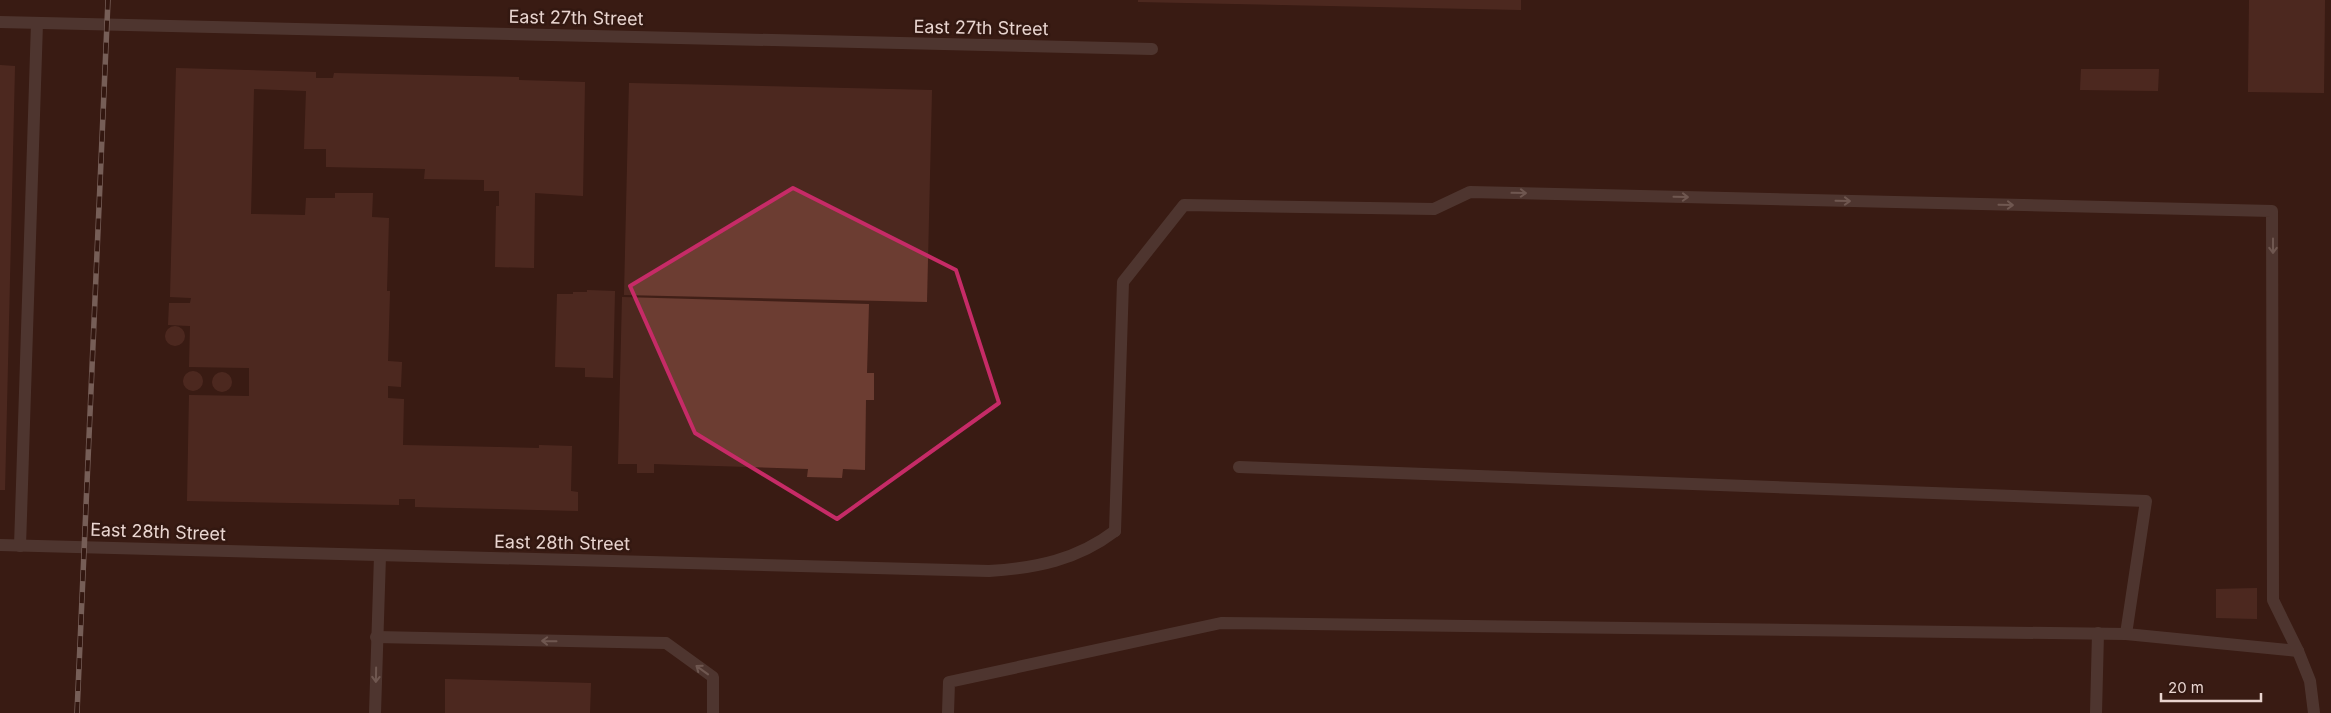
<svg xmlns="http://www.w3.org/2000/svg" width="2331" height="713" font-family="Inter,sans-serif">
  <rect width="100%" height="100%" fill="#331811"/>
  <!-- built -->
  <rect fill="#401f17" x="0" y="0" width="2331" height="713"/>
  <!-- building -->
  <g fill="#6c3d32">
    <path d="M1138,0H1521V10L1138,2Z"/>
    <path d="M2249,0H2325L2324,93L2248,92Z"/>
    <path d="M0,65L15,66L5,490H0Z"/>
    <path d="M176,68L316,72V78H333L334,73L519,77V80L585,82L583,196L535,193L534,268L495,267L496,206H499V191H484V180L424,179L425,169L326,167V149H304L306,91L254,89L251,214L305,215L306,198H335V193H373L372,217L389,218L387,291H390L388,361L402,362L401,387L388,386V398L404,399L403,445L539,448V445L572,446L571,491L578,492V511L415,507V499H399V505L187,501L189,395L249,396V368L189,367L190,326L168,325L169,303H190L191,298L170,297Z"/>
    <path d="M2081,69H2159L2158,91L2080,90Z"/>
    <path d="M629,83L932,90L927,302L624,295Z"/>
    <path d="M587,290L615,291L613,378L585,377V368L555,367L557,294H573V292H587Z"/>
    <path d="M622,297L869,304L867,373H874V400H866L865,470L843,469L842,478L807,477L808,469L654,464V473H637V464H618Z"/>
    <circle cx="175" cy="336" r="10"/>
    <circle cx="193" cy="381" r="10"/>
    <circle cx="222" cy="382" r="10"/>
    <path d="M2257,588V619L2216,618V589Z"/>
    <path d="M445,679L591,683L590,713H445Z"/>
  </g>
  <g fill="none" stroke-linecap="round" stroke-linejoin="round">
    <!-- lane -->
    <g stroke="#705a54" stroke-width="12">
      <path d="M1239,467L2146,501L2126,634L2298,651"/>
      <path d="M1115,531L1123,282L1184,205L1434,209L1470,192L2272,211L2273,600L2298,651"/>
      <path d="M20,546L37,23"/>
      <path d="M376,637L666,643L713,677V713"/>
      <path d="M375,713L380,556"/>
      <path d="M948,713L949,682L1221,623L2126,634"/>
      <path d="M2096,713L2098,633"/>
    </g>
    <!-- street -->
    <g stroke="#705a54" stroke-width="12">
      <path d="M0,22L1152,49"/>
      <path d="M0,545L989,571C1036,568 1077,560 1115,531"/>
      <path d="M2298,651L2310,681L2314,713"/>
    </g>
    <defs>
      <path id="rail" d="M77,713L108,0"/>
    </defs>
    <!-- rail casing -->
    <use href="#rail" stroke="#c8b3ad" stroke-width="5.5"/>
    <!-- rail -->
    <use href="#rail" stroke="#331811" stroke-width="4" stroke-dasharray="11" stroke-linecap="butt"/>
  </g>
  <!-- one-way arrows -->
  <defs><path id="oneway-shaft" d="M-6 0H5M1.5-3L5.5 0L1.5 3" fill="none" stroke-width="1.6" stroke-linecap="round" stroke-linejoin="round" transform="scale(1.25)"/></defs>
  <g stroke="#b9a49e">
    <use href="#oneway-shaft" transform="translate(1519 193) rotate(1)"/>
    <use href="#oneway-shaft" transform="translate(1681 197) rotate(1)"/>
    <use href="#oneway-shaft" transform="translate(1843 201) rotate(1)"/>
    <use href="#oneway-shaft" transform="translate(2006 205) rotate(1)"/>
    <use href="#oneway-shaft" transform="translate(2273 246) rotate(90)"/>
    <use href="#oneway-shaft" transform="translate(549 641) rotate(-179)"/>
    <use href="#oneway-shaft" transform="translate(702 670) rotate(-144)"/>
    <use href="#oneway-shaft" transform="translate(376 675) rotate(91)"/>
  </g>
  <!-- marked area -->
  <path d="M0 0H2331V713H0ZM793,188L956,270L999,403L837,519L695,433L630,286Z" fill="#331811" fill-opacity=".55" fill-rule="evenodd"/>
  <path fill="none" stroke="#c62b67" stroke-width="4" stroke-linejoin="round" d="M793,188L956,270L999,403L837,519L695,433L630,286Z"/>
  <g text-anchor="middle" stroke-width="5" stroke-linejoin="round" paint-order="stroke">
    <!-- street labels -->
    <g font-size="18" fill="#e9d5d0" stroke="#331811">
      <text transform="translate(576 18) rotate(1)" y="6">East 27th Street</text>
      <text transform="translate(981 28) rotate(1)" y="6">East 27th Street</text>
      <text transform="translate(158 532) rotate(2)" y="6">East 28th Street</text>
      <text transform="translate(562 543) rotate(1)" y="6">East 28th Street</text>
    </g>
  </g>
  <!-- scale -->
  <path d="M2161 693v8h100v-8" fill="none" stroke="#e9d5d0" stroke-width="2.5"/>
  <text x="2168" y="693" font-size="15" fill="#e9d5d0" stroke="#331811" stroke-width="4" paint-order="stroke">20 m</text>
</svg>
